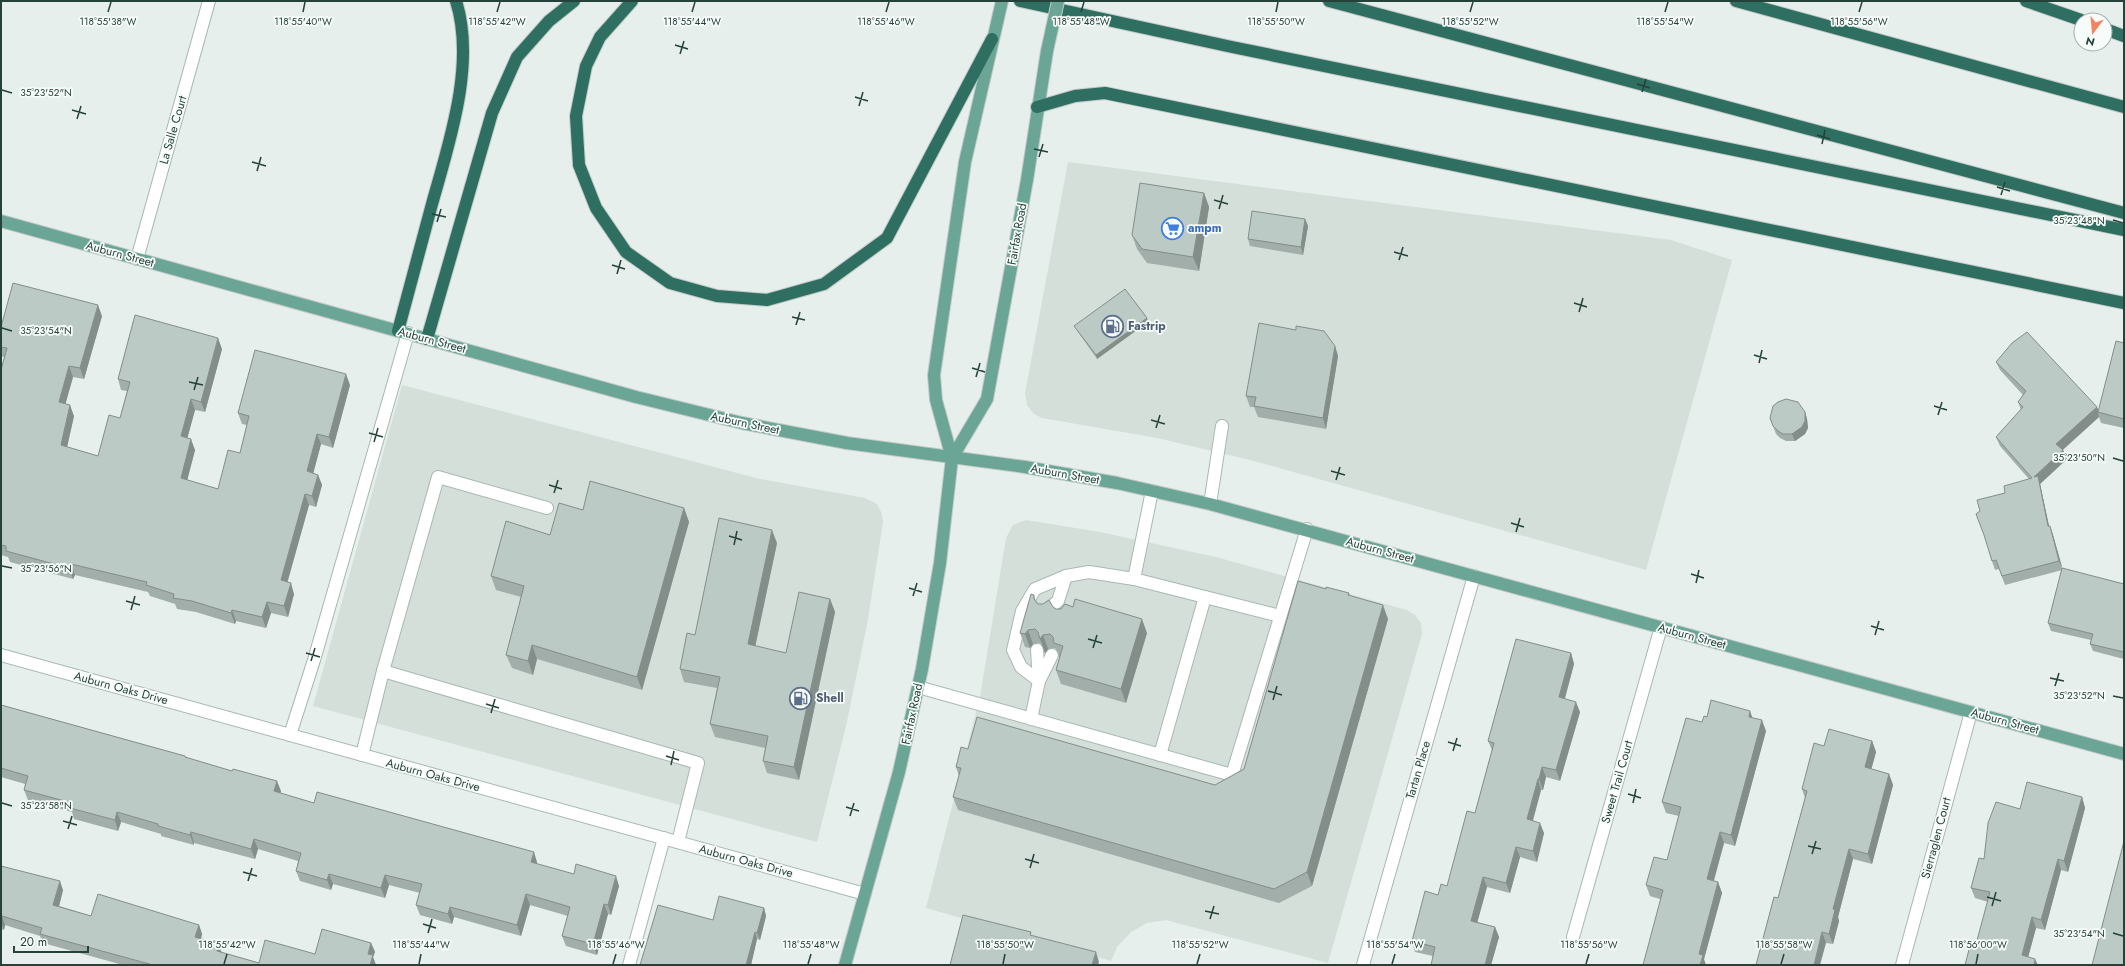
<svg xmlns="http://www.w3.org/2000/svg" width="2125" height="966" font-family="Jost,sans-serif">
  <rect width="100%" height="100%" fill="#e6efeb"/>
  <!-- built -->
  <g fill="#d4dfda">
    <path d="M1068,162L1671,240L1732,260L1646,570L1250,460L1157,438L1042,418L1034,414L1027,405L1025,393Z"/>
    <path d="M402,385L760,479L865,498L877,504L881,512L883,522L867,625L846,726L817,842L313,706Z"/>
    <path d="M1026,520L1100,532L1216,557L1407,610L1415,615L1421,623L1422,634L1328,963L1166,920L1147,923L1131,932L1117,947L1111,961L926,908L980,697L1006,538L1013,525Z"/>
  </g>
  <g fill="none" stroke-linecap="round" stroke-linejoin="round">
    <defs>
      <g id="minor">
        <path d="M137,259L209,1"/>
        <path d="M1152,491L1134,579L1205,597L1160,755"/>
        <path d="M1210,504L1222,426"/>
        <path d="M547,508L438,477L383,671L698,763L678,842"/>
        <path d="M1205,597L1280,616"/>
        <path d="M1046,611L1058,601L1066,576"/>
        <path d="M1037,650L1039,681"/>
        <path d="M1,655L865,894"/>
        <path d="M1039,681L1052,655"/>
        <path d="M918,687L1232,775L1307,529"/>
        <path d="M1031,719L1039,681L1021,667L1013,650L1022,611L1035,589L1066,576L1089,572L1134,579"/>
        <path d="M290,735L314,660L408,333"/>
        <path d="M362,755L383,671"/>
        <path d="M1573,937L1661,627"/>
        <path d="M629,965L664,838"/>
        <path d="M1363,965L1474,576"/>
        <path d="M1902,965L1971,712"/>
      </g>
      <g id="major">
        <path d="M1,221L636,397L742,423L847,443L1025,467L1117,483L1210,504L2124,754"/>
        <path d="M952,458L987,399L1027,180L1047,51"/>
        <path d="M845,965L899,772L922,669L940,563L952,458L936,400L934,375L965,162L1002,1"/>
      </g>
      <g id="highway">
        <path d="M632,1L600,37L586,66L576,116L579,165L596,208L626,252L670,283L717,296L767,300L824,284L887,238L992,39"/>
        <path d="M1020,1L1232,47L2124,230"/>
        <path d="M1329,1L2124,213"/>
        <path d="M1736,1L2124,107"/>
        <path d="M2026,1L2081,20"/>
        <path d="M2105,29L2124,36"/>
        <path d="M1037,107L1075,96L1105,93L2124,303"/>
        <path d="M398,331C409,289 421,246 432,204C449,143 476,64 456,1"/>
        <path d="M427,339L492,113L517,57L549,21L574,1"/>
      </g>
    </defs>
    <!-- minor casing -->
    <use href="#minor" stroke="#a8b8b2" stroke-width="14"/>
    <!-- major casing -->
    <use href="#major" stroke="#c2cac8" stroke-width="14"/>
    <!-- highway casing -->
    <use href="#highway" stroke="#c2cac8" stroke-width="14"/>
    <!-- minor -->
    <use href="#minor" stroke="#fff" stroke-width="12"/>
    <!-- major -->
    <use href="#major" stroke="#6aa596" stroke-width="12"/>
    <!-- highway -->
    <use href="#highway" stroke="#2f6f62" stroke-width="12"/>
    <defs>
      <path id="major-bridge" d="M1047,51L1058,1"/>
    </defs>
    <!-- major-bridge casing -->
    <use href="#major-bridge" stroke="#c2cac8" stroke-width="14" stroke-linecap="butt"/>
    <!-- major-bridge -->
    <use href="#major-bridge" stroke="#6aa596" stroke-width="12"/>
  </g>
  <!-- wall -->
  <g fill="#a1aea9">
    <path d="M1204,193L1209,207L1199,271L1147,263L1137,249L1132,235Z"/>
    <path d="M1305,219L1308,226L1303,255L1250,246L1248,239Z"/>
    <path d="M102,316L84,379L73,377L65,404L74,416L67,447L98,456L120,418L127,391L121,390L118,379L222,349L205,412L195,410L187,438L195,450L187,480L218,489L240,453L247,425L242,424L238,413L350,385L333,448L321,444L313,473L318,475L322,485L316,507L309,505L287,582L294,594L288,617L271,613L266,628L236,621L235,624L196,612L177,609L175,604L150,596L148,592L75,575L73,579L10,562L8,557L1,555V370L4,357L1,356V327Z"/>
    <path d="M1148,322L1097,359L1076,329L1074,326Z"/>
    <path d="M2124,343V428L2101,423L2099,417L2063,450L2067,459L2040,484L2049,526H2050L2053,535L2062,569L2124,584V659L2093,651L2090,644L2091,640L2051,631L2048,623L2062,570L2005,585L1999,569L1995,570L1992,561L1985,537L1976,514L2005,493L2029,479L2000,446L1996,437L2021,410L2018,402L2023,395L2000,370L1996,362L2098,410Z"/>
    <path d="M1335,346L1338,356L1326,429L1258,417L1254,407H1250L1246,396Z"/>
    <path d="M1805,412L1807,419L1808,428L1805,434L1795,441H1786L1780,438L1776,434L1770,418Z"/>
    <path d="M684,508L689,522L642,690L537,659L533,675L512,668L506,655L521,597L496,590L491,576L550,535L583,510Z"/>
    <path d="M777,543L755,646L786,653L830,599L835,612L799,780L767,773L763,761L765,748L715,737L710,724L717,688L684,682L680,669L695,635Z"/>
    <path d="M1326,589L1349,593L1350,596L1388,619L1312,886L1279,903L958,810L953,797L959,776L956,767L968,749L1215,785L1244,769Z"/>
    <path d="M1034,595L1036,602L1038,604L1053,607L1056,609L1147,633L1126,703L1061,684L1056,670L1060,657H1059L1056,649L1055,648L1048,649L1045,653L1042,645L1040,643L1033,644L1030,648L1025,647L1020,633Z"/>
    <path d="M1571,653L1574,664L1565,699L1580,712L1560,781L1546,777L1543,790H1541L1533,821L1544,833L1537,862L1520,857L1510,893L1487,887L1477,922L1495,927L1499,937L1491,965H1431L1433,956L1415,952L1412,941L1438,895L1447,886L1475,813L1492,750L1488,741Z"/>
    <path d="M1,705L185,756L186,757L281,791L280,793L314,803L537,862V864L574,874L619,886L611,915L608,914L597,955L566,946L562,936L568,916L530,905L521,936L454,917L452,924L420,915L416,905L420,893L389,885L385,898L333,884L331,890L300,881L296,871L298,861L258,849L255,859L194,843V845L161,836V834L121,822L118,831L74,819L72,812L28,800L24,790L25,784L1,777Z"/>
    <path d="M1707,717L1753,718L1766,731L1735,846L1724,843L1714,881L1718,882L1722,893L1704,959L1660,899L1650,896L1646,885L1667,860L1679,816L1666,813L1662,802L1702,722Z"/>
    <path d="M1872,741L1876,752L1871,769L1889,774L1893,785L1872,864L1853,859L1838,917L1839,921L1833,944L1826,943L1778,898L1805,798L1802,789L1824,746Z"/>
    <path d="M2082,797L2085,808L2068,872L2061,870L2045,930L2036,928L2028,957L1976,944L1988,902L1975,898L1971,888L1984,859L2020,809Z"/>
    <path d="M1,866L63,890L59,906L91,916L199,925L202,934L201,939L218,944L221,952L259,963L315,954L371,943L375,952L373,957L376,965H123L43,943L40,936L5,925L4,930L1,929Z"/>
    <path d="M764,908L766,916L760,940L757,939L751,965H640L713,920Z"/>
  </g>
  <!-- shaded-wall -->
  <g fill="#838d89">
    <path d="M1204,193L1209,207L1199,271L1193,257Z"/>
    <path d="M1305,219L1308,226L1303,255L1301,247Z"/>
    <path d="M98,305L102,316L84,379L80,368Z"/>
    <path d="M1147,318L1148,322L1097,359L1096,355Z"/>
    <path d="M218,338L222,349L205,412L201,402Z"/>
    <path d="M1335,346L1338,356L1326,429L1323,418Z"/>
    <path d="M69,366L73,377L63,413L59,402Z"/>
    <path d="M346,374L350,385L333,448L329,437Z"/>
    <path d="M191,399L195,410L185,447L181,436Z"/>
    <path d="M70,405L74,416L65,456L61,445Z"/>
    <path d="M2097,407L2099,412H2098L2099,417L2060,452L2056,444Z"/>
    <path d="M1805,412L1807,419L1808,428L1805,434L1795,441L1792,434Z"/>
    <path d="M317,434L321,444L311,482L307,471Z"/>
    <path d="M191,439L195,450L185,489L181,478Z"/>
    <path d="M2063,450L2067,459L2040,484L2051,535L2048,526L2034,477Z"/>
    <path d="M318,475L322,485L316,507L312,496Z"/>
    <path d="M305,494L309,505L285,591L281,580Z"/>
    <path d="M684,508L689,522L642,690L637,677Z"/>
    <path d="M2050,526L2053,535L2063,570L2059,561Z"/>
    <path d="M772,530L777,543L753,657L748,644Z"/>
    <path d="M71,564L75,575L73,579L69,568Z"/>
    <path d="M291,583L294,594L288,617L284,606Z"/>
    <path d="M830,599L835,612L799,780L794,767Z"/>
    <path d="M267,602L271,613L266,628L262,617Z"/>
    <path d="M1383,605L1388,619L1312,886L1307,872Z"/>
    <path d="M232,610L236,621L235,624L231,613Z"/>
    <path d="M1142,619L1147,633L1126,703L1121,689Z"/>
    <path d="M1028,630L1033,644L1030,648L1025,634Z"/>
    <path d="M1043,635L1048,649L1045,653L1040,639Z"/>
    <path d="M532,645L537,659L533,675L528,661Z"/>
    <path d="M1571,653L1574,664L1562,708L1559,697Z"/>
    <path d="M1576,702L1580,712L1560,781L1556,770Z"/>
    <path d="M1750,711L1754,722L1749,717Z"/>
    <path d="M1762,720L1766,731L1735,846L1731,835Z"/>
    <path d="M1872,741L1876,752L1869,778L1865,767Z"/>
    <path d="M1542,767L1546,777L1543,790L1539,779Z"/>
    <path d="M1889,774L1893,785L1872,864L1868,854Z"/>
    <path d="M1538,779L1541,790L1530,830L1527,819Z"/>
    <path d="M277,781L281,791L278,802L274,791Z"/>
    <path d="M2082,797L2085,808L2068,872L2064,861Z"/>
    <path d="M117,812L121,822L118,831L115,820Z"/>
    <path d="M1540,823L1544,833L1537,862L1533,851Z"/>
    <path d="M191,832L194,843V845L190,835Z"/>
    <path d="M1720,832L1724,843L1711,890L1707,879Z"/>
    <path d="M254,839L258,849L255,859L251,849Z"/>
    <path d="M1516,847L1520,857L1510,893L1506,883Z"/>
    <path d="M1849,849L1853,859L1838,917L1839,921L1833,944L1829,934L1833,909Z"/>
    <path d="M534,852L537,862L535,872L531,862Z"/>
    <path d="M2058,859L2061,870L2045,930L2041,920Z"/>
    <path d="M329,874L333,884L331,890L327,880Z"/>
    <path d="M385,875L389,885L385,898L381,888Z"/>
    <path d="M616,876L619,886L611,915L608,905Z"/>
    <path d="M1483,877L1487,887L1475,931L1471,921Z"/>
    <path d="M60,881L63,890L57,914L53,905Z"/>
    <path d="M1718,882L1722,893L1704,959L1706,965H1700L1699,954Z"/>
    <path d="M526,894L530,905L521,936L517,925Z"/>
    <path d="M604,904L608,914L597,955L593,944Z"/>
    <path d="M450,907L454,917L452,924L448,914Z"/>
    <path d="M764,908L766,916L760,940L757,933Z"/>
    <path d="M2,916L5,925L4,930L1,922Z"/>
    <path d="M2032,917L2036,928L2026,965L2022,955Z"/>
    <path d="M199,925L202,934L199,947L195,937Z"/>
    <path d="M1495,927L1499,937L1491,965H1485Z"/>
    <path d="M755,932L757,939L751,965H746Z"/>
    <path d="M1822,932L1826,943L1820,965H1814Z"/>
    <path d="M371,943L375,952L373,957L376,965H370L368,954Z"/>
    <path d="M218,944L222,953L217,951Z"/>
    <path d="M1096,952L1099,962L1098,965H1092Z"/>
    <path d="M2035,959L2038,965H2034Z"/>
  </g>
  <!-- building -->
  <g fill="#bbcac4" stroke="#838d89">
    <path d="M1140,183L1204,193L1193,257L1142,249L1132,235Z"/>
    <path d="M1252,211L1305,219L1301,247L1248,239Z"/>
    <path d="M13,283L98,305L80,368L69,366L59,402L70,405L61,445L98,456L109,415L120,418L130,382L118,379L135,315L218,338L201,402L191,399L181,436L191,439L181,478L218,489L228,450L240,453L249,416L238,413L255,350L346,374L329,437L317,434L307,471L318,475L312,496L305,494L281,580L291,583L284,606L267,602L262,617L232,610L231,613L192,601L173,598L174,594L146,585L147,582L71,564L69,568L6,551V546L1,545V370L7,348L1,347V327Z"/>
    <path d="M1125,289L1147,318L1096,355L1074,326Z"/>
    <path d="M1259,323L1296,330V326L1324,331L1335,346L1323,418L1254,406L1256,397L1246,396Z"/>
    <path d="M2027,332L2097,407L2056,444L2063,450L2034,477L2038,476L2048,526H2050L2059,561L2002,576L1996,560L1992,561L1984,535L1976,514L1980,511L1977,500L2005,493L2004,486L2032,478L1996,437L2023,407L2018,402L2026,391L1996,362L2012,343Z"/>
    <path d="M2116,341L2124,343V419L2098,412Z"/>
    <path d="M1786,399L1798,402L1805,412V421L1802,427L1792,434H1783L1778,431L1773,426L1770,418L1773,406L1778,402Z"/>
    <path d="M590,481L684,508L637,677L532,645L528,661L506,655L524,586L491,576L506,521L550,535L559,503L583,510Z"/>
    <path d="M719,518L772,530L748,644L786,653L799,592L830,599L794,767L763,761L768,736L710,724L720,677L680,669L687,633L695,635Z"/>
    <path d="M2062,568L2124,584V652L2090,644L2093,634L2048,623Z"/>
    <path d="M1298,581L1326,589V587L1349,593L1348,595L1383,605L1307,872L1274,889L953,797L961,768L956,767L961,747L968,749L977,717L1215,785L1244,769Z"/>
    <path d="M1031,594L1034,595V599L1038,604H1043L1049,600L1053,607L1056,609H1061L1065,604L1073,607L1075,599L1142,619L1121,689L1056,670L1063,646L1054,643L1053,637L1050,634L1043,635L1040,639L1038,632L1035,629L1028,630L1025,634L1020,633Z"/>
    <path d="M1516,639L1571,653L1559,697L1576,702L1556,770L1542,767L1539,779H1538L1527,819L1540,823L1533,851L1516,847L1506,883L1483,877L1471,921L1495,927L1485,965H1431L1435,947L1412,941L1425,891L1438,895L1441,884L1447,886L1467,811L1475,813L1494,743L1488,741Z"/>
    <path d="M1711,700L1750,711L1749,717L1762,720L1731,835L1720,832L1707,879L1718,882L1699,954L1703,955L1700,965H1643L1663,890L1646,885L1654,857L1667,860L1681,807L1662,802L1686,718L1702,722L1704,716L1707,717Z"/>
    <path d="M1,705L185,756V757L232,771L233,769L277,781L274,791L314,803L317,792L534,852L531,862L574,874L576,864L616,876L608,905L604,904L593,944L562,936L570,907L526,894L517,925L450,907L448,914L416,905L422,884L385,875L381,888L329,874L327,880L296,871L301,853L254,839L251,849L191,832L190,835L158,826V824L117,812L115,820L70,808L72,803L24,790L28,776L1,768Z"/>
    <path d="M1829,729L1872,741L1865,767L1889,774L1868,854L1849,849L1833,909L1835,910L1829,934L1822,932L1814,965H1756L1774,897L1778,898L1807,791L1802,789L1814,743L1824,746Z"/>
    <path d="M2027,782L2082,797L2064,861L2058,859L2041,920L2032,917L2022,955L2035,959L2034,965H1965L1971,942L1976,944L1990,892L1971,888L1979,858L1984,859L1988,823L1996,802L2020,809Z"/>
    <path d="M2124,841V965H2092Z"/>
    <path d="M1,866L60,881L53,905L91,916L98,894L199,925L195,937L218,944L217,951L259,963L265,940L315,954L322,929L371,943L368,954L373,955L370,965H153L40,934L42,928L2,916L1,919Z"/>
    <path d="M719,896L764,908L757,933L755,932L746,965H640L658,905L713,920Z"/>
    <path d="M963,915L1031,932L1030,935L1096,952L1092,965H950Z"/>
  </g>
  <!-- ticks -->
  <path fill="none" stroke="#24423a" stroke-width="1.5" d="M108,12L111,2M303,12L305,2M497,12L500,2M692,12L695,2M886,12L889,2M1081,12L1084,2M1276,12L1278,2M1470,12L1473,2M1665,12L1668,2M1859,12L1862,2M675,45L688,49M680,54L684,41M1637,84L1650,88M2,90L12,93M1642,92L1646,79M855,97L868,101M859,106L863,92M72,110L86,114M77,119L81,106M1817,135L1830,139M1822,144L1825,130M1034,149L1048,152M1039,157L1043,144M252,162L266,166M257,171L261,157M1997,187L2010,191M2001,195L2005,182M1214,200L1228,204M1219,209L1223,195M432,214L446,217M2113,220L2123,223M437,222L441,209M1394,252L1408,256M1399,260L1403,247M612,265L625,269M617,274L621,260M1574,303L1587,307M1579,312L1583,298M792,317L805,320M796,325L800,312M2,328L12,331M1754,355L1767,359M1759,363L1762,350M972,368L985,372M976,377L980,363M189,382L203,385M194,390L198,377M1934,406L1947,410M1938,415L1942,402M1151,420L1165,424M1156,428L1160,415M369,433L383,437M374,442L378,428M2113,458L2123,461M1331,471L1345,475M1336,480L1340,467M549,485L562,489M554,493L558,480M1511,523L1524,527M1516,532L1520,518M729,536L742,540M734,545L737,531M2,566L12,568M1691,574L1704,578M1696,583L1699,570M909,588L922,592M913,596L917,583M126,601L140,605M131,610L135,596M1871,626L1884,630M1875,635L1879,621M1088,639L1102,643M1093,648L1097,635M306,653L320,657M311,661L315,648M2050,678L2064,681M2055,686L2059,673M1268,691L1282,695M2113,696L2123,698M1273,700L1277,686M486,704L499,708M491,713L495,699M1448,742L1461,746M1453,751L1457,738M666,756L679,760M671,765L674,751M1628,794L1641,798M2,803L12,806M1633,803L1636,789M846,807L859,811M850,816L854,803M63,821L77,825M68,829L72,816M1808,846L1821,849M1812,854L1816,841M1025,859L1039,863M1030,868L1034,854M243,872L257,876M248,881L252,868M1987,897L2001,901M1992,906L1996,892M1205,911L1219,914M1210,919L1214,906M423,924L436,928M428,933L432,919M2113,933L2123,936M224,964L227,954M419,964L421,954M613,964L616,954M808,964L811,954M1003,964L1005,954M1197,964L1200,954M1392,964L1395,954M1586,964L1589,954M1781,964L1784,954M1976,964L1978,954"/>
  <!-- icons -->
  <defs>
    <symbol id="supermarket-ring" viewBox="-11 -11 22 22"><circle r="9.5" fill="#f7fbf9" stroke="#3f7fe0" stroke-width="1.5"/><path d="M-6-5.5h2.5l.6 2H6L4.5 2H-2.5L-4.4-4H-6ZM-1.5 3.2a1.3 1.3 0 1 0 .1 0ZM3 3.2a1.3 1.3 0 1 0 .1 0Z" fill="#3f7fe0"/></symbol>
    <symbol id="fuel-ring" viewBox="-11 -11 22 22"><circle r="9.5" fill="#f7fbf9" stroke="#5c6f8a" stroke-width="1.5"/><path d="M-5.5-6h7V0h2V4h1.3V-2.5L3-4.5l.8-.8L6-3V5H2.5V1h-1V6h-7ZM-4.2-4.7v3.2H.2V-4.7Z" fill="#5c6f8a"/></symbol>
  </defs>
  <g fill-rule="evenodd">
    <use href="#supermarket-ring" x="1160" y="216" width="25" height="25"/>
    <use href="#fuel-ring" x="1100" y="314" width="25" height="25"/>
    <use href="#fuel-ring" x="788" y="686" width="25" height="25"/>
  </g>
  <g text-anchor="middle" stroke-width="3.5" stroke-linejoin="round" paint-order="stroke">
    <!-- street labels -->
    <g font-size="12" fill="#24423a" stroke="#f7fbf9">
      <text transform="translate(173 130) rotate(-74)" y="4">La Salle Court</text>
      <text transform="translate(1017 234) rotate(-80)" y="4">Fairfax Road</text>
      <text transform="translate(120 254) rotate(15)" y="4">Auburn Street</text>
      <text transform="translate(432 340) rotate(15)" y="4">Auburn Street</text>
      <text transform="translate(745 423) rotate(12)" y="4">Auburn Street</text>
      <text transform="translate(1065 474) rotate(10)" y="4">Auburn Street</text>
      <text transform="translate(1380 550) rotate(15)" y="4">Auburn Street</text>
      <text transform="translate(1692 636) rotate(15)" y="4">Auburn Street</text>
      <text transform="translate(121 688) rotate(15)" y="4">Auburn Oaks Drive</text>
      <text transform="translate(912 714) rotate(-78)" y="4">Fairfax Road</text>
      <text transform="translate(2005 721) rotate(15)" y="4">Auburn Street</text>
      <text transform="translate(1418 770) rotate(-74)" y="4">Tartan Place</text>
      <text transform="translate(433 775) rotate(15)" y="4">Auburn Oaks Drive</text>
      <text transform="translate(1617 782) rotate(-74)" y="4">Sweet Trail Court</text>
      <text transform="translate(1936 838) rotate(-75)" y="4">Sierraglen Court</text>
      <text transform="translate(746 861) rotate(15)" y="4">Auburn Oaks Drive</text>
    </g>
    <!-- shop labels -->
    <g font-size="12" font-weight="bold" fill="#366cbe" stroke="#f7fbf9" text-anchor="start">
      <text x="1188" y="232">ampm</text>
    </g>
    <!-- service labels -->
    <g font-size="12" font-weight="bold" fill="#4e5e75" stroke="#f7fbf9" text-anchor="start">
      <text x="1128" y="330">Fastrip</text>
      <text x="816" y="702">Shell</text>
    </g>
  </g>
  <g font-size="10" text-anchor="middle" fill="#24423a" stroke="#f7fbf9" stroke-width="3.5" stroke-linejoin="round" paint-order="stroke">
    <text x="108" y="25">118°55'38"W</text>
    <text x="303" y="25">118°55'40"W</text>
    <text x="497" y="25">118°55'42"W</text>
    <text x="692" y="25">118°55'44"W</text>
    <text x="886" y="25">118°55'46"W</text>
    <text x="1081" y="25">118°55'48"W</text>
    <text x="1276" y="25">118°55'50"W</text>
    <text x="1470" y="25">118°55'52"W</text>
    <text x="1665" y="25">118°55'54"W</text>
    <text x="1859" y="25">118°55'56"W</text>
    <text x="46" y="96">35°23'52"N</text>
    <text x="2079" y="224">35°23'48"N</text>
    <text x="46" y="334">35°23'54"N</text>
    <text x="2079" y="461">35°23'50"N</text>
    <text x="46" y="572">35°23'56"N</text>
    <text x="2079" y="699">35°23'52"N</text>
    <text x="46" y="809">35°23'58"N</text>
    <text x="2079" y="937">35°23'54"N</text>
    <text x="227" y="948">118°55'42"W</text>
    <text x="421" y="948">118°55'44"W</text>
    <text x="616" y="948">118°55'46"W</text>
    <text x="811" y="948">118°55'48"W</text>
    <text x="1005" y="948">118°55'50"W</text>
    <text x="1200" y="948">118°55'52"W</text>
    <text x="1395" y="948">118°55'54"W</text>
    <text x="1589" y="948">118°55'56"W</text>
    <text x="1784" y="948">118°55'58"W</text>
    <text x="1978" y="948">118°56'00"W</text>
  </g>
  <!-- border -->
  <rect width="2125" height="966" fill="none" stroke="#24423a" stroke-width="4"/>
  <!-- north arrow -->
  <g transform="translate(2093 32) rotate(196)"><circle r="19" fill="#f7fbf9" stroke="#a3b1ad"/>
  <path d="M0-3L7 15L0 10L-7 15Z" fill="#f4845f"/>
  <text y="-6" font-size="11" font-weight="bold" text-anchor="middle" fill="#24423a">N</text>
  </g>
  <!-- scale -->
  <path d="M14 946v6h74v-6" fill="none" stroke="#24423a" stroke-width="2"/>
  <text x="20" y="946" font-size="12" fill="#24423a" stroke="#f7fbf9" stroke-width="3" paint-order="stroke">20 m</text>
</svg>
